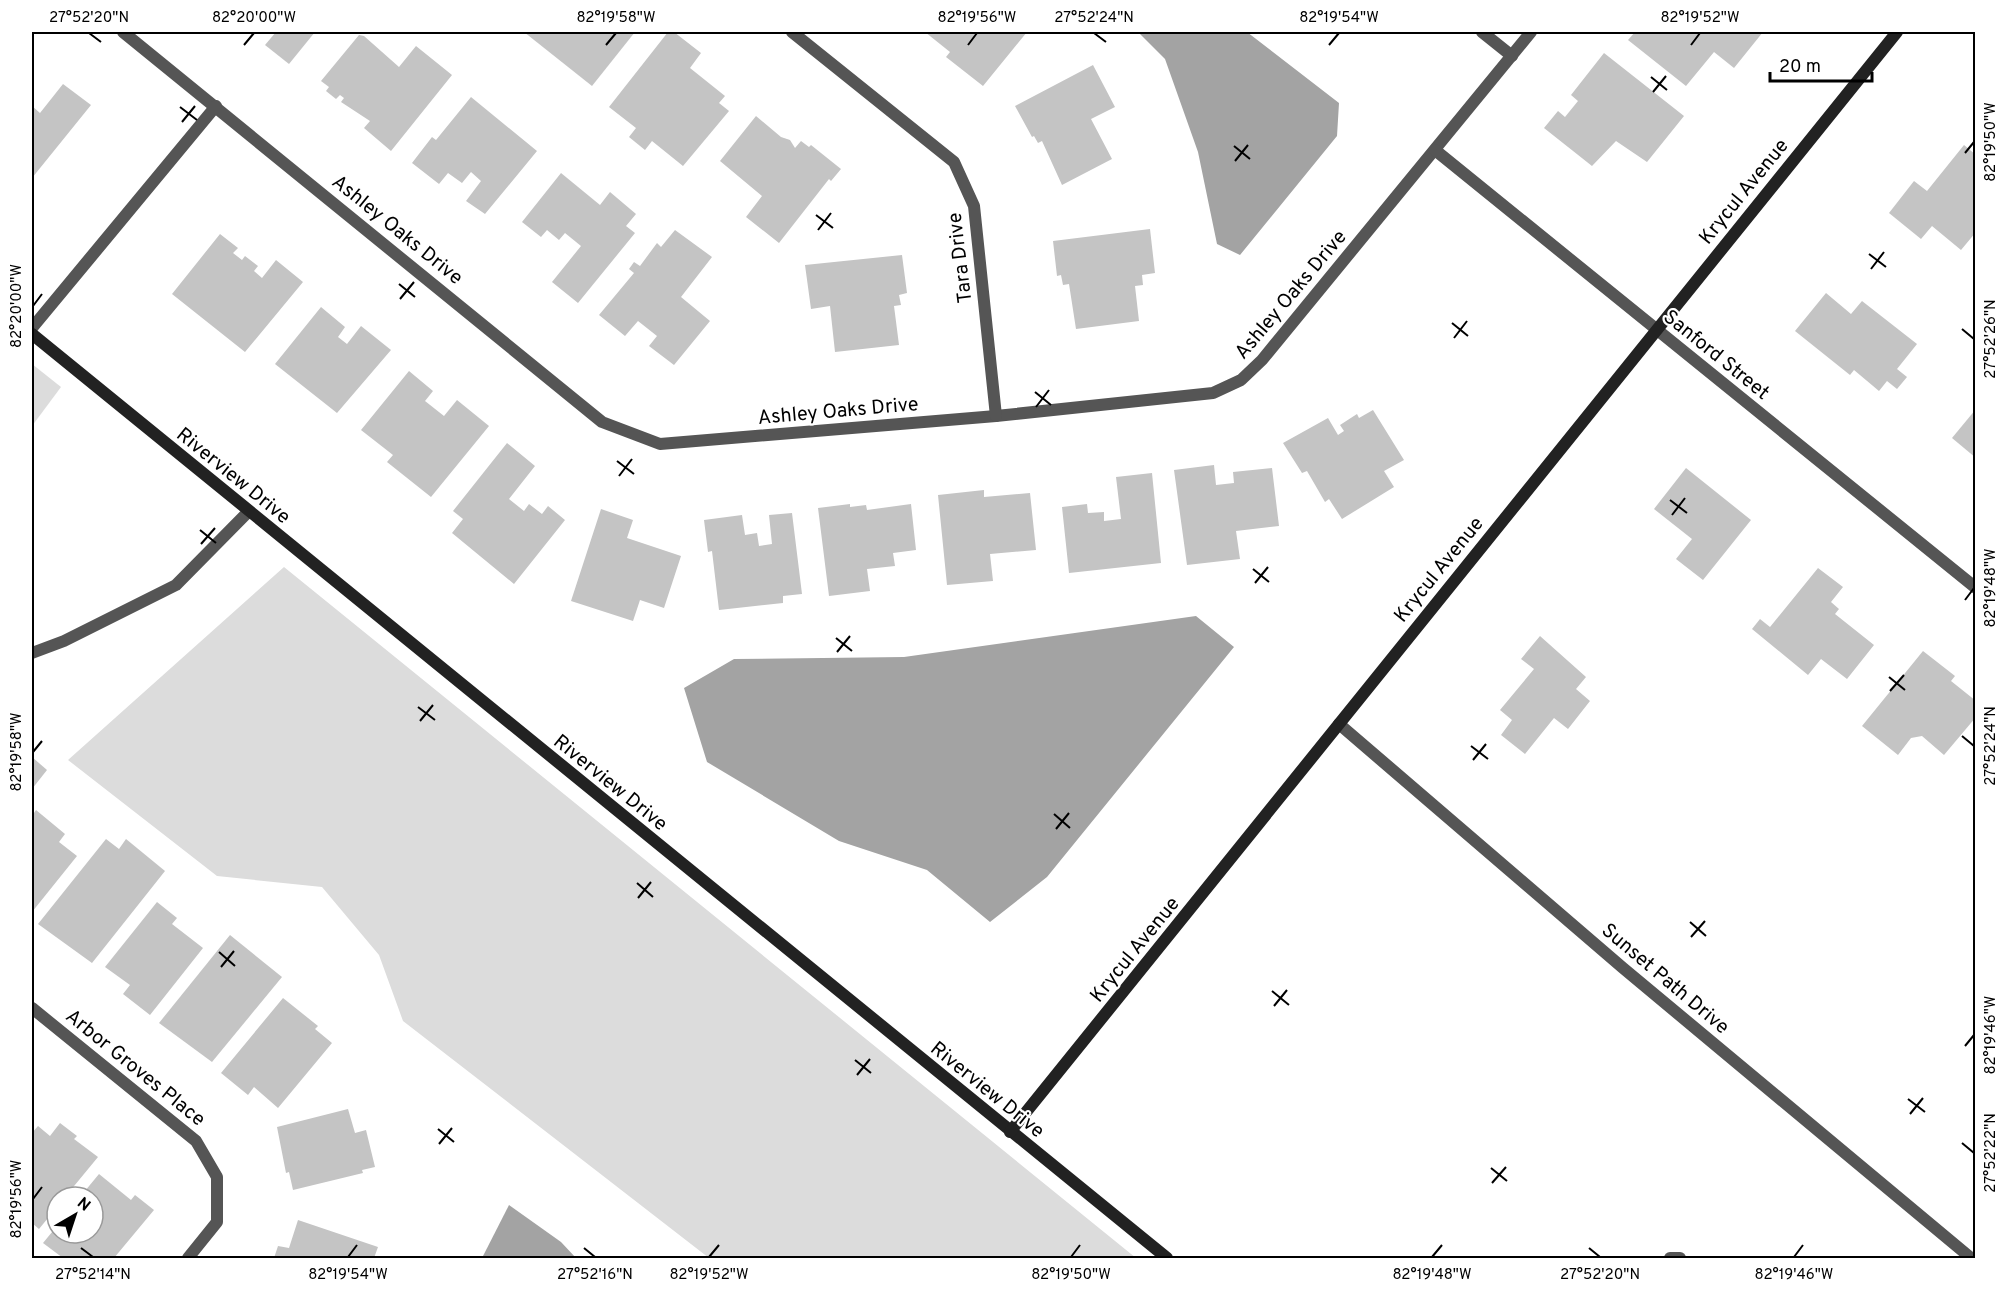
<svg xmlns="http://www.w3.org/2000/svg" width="2007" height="1290" font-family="Overpass,sans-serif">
  <rect width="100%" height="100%" fill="#fff"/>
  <!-- green -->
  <g fill="#dcdcdc">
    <path d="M32,364L61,387L32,426Z"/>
    <path d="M284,567L1136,1258H709L403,1021L379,955L322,887L217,876L68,760Z"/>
  </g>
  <!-- water -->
  <g fill="#a3a3a3">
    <path d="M1138,32H1247L1339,103L1337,136L1240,255L1217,244L1198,152L1165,59Z"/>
    <path d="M1196,616L1234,647L1047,877L990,922L927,870L839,841L707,762L684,688L734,659L904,657Z"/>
    <path d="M509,1205L561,1242L576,1258H482Z"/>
  </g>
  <!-- building -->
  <g fill="#c4c4c4">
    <path d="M276,32H315L289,64L265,45Z"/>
    <path d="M524,32H635L592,86Z"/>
    <path d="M668,32H674L701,53L690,68L725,96L719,103L729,111L683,166L652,141L645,150L629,137L636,128L609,107Z"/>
    <path d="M925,32H1027L983,86L946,57L950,52Z"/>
    <path d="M1635,32H1763L1734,68L1714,52L1686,86L1628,40Z"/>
    <path d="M359,35L364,36L399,67L416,46L452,75L391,151L364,128L370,121L341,102L344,98L340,95L336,99L326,91L329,87L321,81Z"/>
    <path d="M1604,53L1684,116L1647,162L1616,141L1592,166L1544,128L1558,111L1565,117L1578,101L1571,95Z"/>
    <path d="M1093,65L1115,107L1091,119L1112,159L1062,185L1042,141L1038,143L1034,136L1032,137L1015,106Z"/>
    <path d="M63,84L91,105L32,178V106L40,113Z"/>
    <path d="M471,97L537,151L485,214L466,201L481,181L471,172L462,183L448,173L439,184L412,163L432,137L436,140Z"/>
    <path d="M756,116L781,137L790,140L795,148L801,141L809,147L811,145L841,169L831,181L829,179L779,243L746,217L762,196L720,161Z"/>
    <path d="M1964,145L1976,155V232L1961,250L1932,226L1921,239L1889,213L1914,181L1927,191Z"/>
    <path d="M561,173L600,205L610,192L636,214L626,226L635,233L578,303L552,282L581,246L565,233L559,240L547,230L541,237L522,222Z"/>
    <path d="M1150,229L1155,273L1142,275L1143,285L1135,286L1139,321L1076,329L1069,284L1063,285L1061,275L1057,276L1053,241Z"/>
    <path d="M675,230L712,257L681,297L710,321L674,365L649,346L657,336L638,321L625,336L599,315L634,273L629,269L634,262L640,266L657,243L661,247Z"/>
    <path d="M220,234L238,248L233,253L242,260L245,256L258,266L254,271L262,278L276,260L303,282L245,352L172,294Z"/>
    <path d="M902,255L907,293L899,295L901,305L894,306L899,345L835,352L830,306L811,309L805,265Z"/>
    <path d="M1826,293L1851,314L1862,301L1917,344L1897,369L1907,377L1897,389L1887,381L1879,391L1854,370L1850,375L1795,331Z"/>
    <path d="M321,307L345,327L338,337L347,344L361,326L391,350L337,413L275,364Z"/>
    <path d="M409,371L433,391L425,401L444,416L457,400L489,426L431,497L387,462L393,455L361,430Z"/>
    <path d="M1976,409V458L1952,438Z"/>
    <path d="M1373,410L1404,460L1384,471L1394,487L1342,519L1329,499L1325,502L1307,471L1302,473L1283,443L1328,418L1338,435L1344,431L1340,425L1357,414L1359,418Z"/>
    <path d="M507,443L535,466L509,499L524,511L529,504L542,514L548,506L565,520L514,584L452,533L463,519L453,511Z"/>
    <path d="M1214,465L1216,485L1234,483L1233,472L1272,468L1279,526L1236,531L1240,559L1187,565L1174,470Z"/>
    <path d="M1686,468L1751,520L1703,580L1676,559L1692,539L1654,509Z"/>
    <path d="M1152,473L1161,563L1069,573L1062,507L1087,504L1088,513L1104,512V521L1121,519L1116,477Z"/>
    <path d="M984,490V497L1030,493L1036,550L990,554L993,581L947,585L938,495Z"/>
    <path d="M850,504V507L866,505L867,510L911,504L916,550L893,553L895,566L867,569L870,591L829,596L818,508Z"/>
    <path d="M601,509L633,520L627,538L681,556L664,608L640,600L633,621L571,601Z"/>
    <path d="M792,513L802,594L783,596V603L719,610L712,551L708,552L704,520L742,515L745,535L757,533L759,546L772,544L769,515Z"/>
    <path d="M1818,568L1843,587L1831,602L1839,609L1835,614L1874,645L1847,679L1821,659L1808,675L1752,629L1760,619L1770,627Z"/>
    <path d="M1540,636L1586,677L1576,689L1590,701L1568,729L1554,718L1525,754L1501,735L1512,720L1500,710L1534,669L1521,659Z"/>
    <path d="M1923,651L1955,676L1951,681L1976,701V717L1944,755L1922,736L1911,738L1898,755L1862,726Z"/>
    <path d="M32,757L47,770L32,789Z"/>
    <path d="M36,810L65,834L59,842L77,856L32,912V816Z"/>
    <path d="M106,839L119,849L126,839L165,871L92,963L38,924Z"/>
    <path d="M157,902L177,918L172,924L203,948L150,1015L123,994L130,985L105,967Z"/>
    <path d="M230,935L282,977L212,1062L159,1023Z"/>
    <path d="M283,998L318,1026L315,1029L332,1043L278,1108L254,1087L248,1095L221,1073Z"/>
    <path d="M348,1109L355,1133L366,1130L375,1167L362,1170L363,1173L293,1190L289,1172L286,1173L277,1127Z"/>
    <path d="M60,1123L77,1136L74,1139L98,1157L65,1197H57V1207L39,1229L32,1223V1133L38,1126L50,1136Z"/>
    <path d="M99,1174L131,1200L135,1195L154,1210L114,1258H63L43,1243L57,1226V1233H93V1197H80Z"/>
    <path d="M298,1220L378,1247L374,1258H274L278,1246L289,1248Z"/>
  </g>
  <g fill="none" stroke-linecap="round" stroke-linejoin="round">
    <!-- lane -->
    <g stroke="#555" stroke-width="12">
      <path d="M1482,32L1512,56"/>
      <path d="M1339,724L1623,968L1971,1258"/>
      <path d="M1670,1258H1680"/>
    </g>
    <!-- street -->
    <g stroke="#555" stroke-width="12">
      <path d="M123,32L602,422L660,444L996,416L1213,393L1241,380L1262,360L1531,32"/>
      <path d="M792,32L954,162L974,206L996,416"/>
      <path d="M1435,150L1976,588"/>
      <path d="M32,328L216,106"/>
      <path d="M32,653L64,641L176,585L248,512"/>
      <path d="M32,1008L196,1141L217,1177V1222L188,1258"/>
    </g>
    <!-- secondary -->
    <g stroke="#222" stroke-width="12">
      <path d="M32,334L1167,1258"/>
      <path d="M1010,1132L1897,32"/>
    </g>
  </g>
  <!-- ticks -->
  <path fill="none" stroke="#000" stroke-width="2" d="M89,33L101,42M1094,33L1106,42M244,45L254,33M606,45L616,33M968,45L977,33M1329,45L1339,33M1691,45L1700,33M1651,77L1667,90M1653,92L1666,76M180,107L197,120M182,122L195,106M1234,146L1250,159M1965,153L1974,142M1235,161L1248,145M816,215L833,228M818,230L831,213M1869,254L1886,267M1871,269L1884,252M399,284L415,297M400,299L414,282M33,306L42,294M1452,323L1468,336M1962,329L1974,339M1454,338L1467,321M1035,392L1051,405M1036,407L1049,390M617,461L634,474M619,476L632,459M1670,500L1687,513M1672,515L1685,498M200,530L216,543M201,544L215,528M1253,569L1269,582M1255,583L1268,567M1965,600L1974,588M836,638L852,651M837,652L850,636M1889,677L1905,690M1890,691L1904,675M418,707L435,720M420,721L433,705M1962,736L1974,746M1471,746L1488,759M33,752L42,741M1473,760L1486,744M1054,814L1070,828M1056,829L1069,813M637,883L653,897M638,898L651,882M1690,922L1706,936M1691,937L1705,921M219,952L235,966M221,967L234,951M1272,991L1289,1005M1274,1006L1287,990M1965,1046L1974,1035M855,1060L871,1073M857,1075L870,1059M1908,1099L1925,1112M1910,1114L1923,1098M438,1129L454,1142M1962,1143L1974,1153M439,1144L452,1128M1491,1168L1507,1181M1492,1183L1506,1167M33,1199L42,1187M81,1248L93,1257M584,1248L595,1257M1589,1248L1600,1257M348,1257L357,1245M709,1257L719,1245M1071,1257L1080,1245M1432,1257L1442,1245M1794,1257L1803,1245"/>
  <g text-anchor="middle" stroke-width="4.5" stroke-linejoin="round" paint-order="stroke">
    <!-- street labels -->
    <g font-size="20" fill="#000" stroke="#fff">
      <text transform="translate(1743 191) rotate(-51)" y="7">Krycul Avenue</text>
      <text transform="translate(398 229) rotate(39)" y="7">Ashley Oaks Drive</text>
      <text transform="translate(959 258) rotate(-97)" y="7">Tara Drive</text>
      <text transform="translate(1290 294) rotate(-50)" y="7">Ashley Oaks Drive</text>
      <text transform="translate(1717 354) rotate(39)" y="7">Sanford Street</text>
      <text transform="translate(838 410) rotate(-5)" y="7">Ashley Oaks Drive</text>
      <text transform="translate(234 475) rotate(39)" y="7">Riverview Drive</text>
      <text transform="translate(1438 569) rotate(-51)" y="7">Krycul Avenue</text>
      <text transform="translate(611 782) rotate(39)" y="7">Riverview Drive</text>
      <text transform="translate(1134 949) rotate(-51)" y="7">Krycul Avenue</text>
      <text transform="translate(1666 978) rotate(40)" y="7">Sunset Path Drive</text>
      <text transform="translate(136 1067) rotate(39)" y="7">Arbor Groves Place</text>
      <text transform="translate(988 1089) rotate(39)" y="7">Riverview Drive</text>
    </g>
  </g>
  <!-- border -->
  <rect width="2007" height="1290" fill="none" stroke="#ffffff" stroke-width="66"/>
  <!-- north arrow -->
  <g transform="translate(75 1215) rotate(39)"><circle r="28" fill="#ffffff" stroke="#999999" stroke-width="1.5"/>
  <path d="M0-4.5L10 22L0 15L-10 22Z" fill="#000000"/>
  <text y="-9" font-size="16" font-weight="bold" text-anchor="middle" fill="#000000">N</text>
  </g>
  <!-- scale -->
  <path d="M1770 72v9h102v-9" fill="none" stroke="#000000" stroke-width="3"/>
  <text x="1779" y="72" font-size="18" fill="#000000" stroke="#ffffff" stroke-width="4.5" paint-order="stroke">20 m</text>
  <rect x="33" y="33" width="1941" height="1224" fill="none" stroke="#000" stroke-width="2"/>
  <g font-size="15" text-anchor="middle" fill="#000">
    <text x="89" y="22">27°52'20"N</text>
    <text x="254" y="22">82°20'00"W</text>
    <text x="616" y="22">82°19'58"W</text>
    <text x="977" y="22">82°19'56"W</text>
    <text x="1094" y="22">27°52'24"N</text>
    <text x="1339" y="22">82°19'54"W</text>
    <text x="1700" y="22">82°19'52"W</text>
    <text transform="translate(1990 142) rotate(-90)" y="5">82°19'50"W</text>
    <text transform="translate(16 306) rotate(-90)" y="5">82°20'00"W</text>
    <text transform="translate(1990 339) rotate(-90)" y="5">27°52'26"N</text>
    <text transform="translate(1990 588) rotate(-90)" y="5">82°19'48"W</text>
    <text transform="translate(1990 746) rotate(-90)" y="5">27°52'24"N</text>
    <text transform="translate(16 752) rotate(-90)" y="5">82°19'58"W</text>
    <text transform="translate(1990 1035) rotate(-90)" y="5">82°19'46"W</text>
    <text transform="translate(1990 1153) rotate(-90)" y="5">27°52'22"N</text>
    <text transform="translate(16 1199) rotate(-90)" y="5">82°19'56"W</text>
    <text x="93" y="1279">27°52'14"N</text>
    <text x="348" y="1279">82°19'54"W</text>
    <text x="595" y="1279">27°52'16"N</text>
    <text x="709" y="1279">82°19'52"W</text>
    <text x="1071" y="1279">82°19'50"W</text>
    <text x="1432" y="1279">82°19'48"W</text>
    <text x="1600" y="1279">27°52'20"N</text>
    <text x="1794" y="1279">82°19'46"W</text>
  </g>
</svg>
